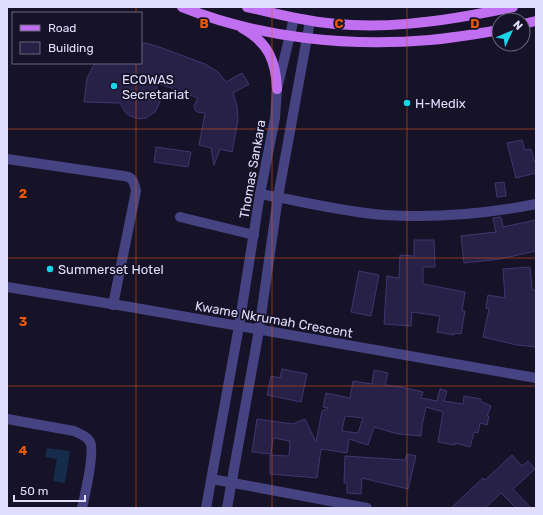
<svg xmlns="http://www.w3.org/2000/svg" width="543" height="515" font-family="Rubik,sans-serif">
  <rect width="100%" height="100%" fill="#161328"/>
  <!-- water -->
  <path fill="#162c4d" d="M47,448L70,451L65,483L53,481L57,459L45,457Z"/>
  <!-- building -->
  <g fill="#282147" stroke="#413571" fill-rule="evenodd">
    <path d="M141,43H146L162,48L205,64L218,72L226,82L242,73L249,84L233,93L237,106L238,120L232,152L220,149L214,165L211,148L199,145L205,113L197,112L195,110L194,106L198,98L155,82L160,95V102L155,112L146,118L140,119L130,116L126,113L120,103L84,102L87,78L94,65L96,63H141Z"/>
    <path d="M522,140L525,150L531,149L534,161L536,160V173L516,178L507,143Z"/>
    <path d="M156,147L191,152L188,167L154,162Z"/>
    <path d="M504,182L506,196L497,197L495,183Z"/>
    <path d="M501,217L503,227L536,220V251L500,259L464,263L461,236L496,232L493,218Z"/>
    <path d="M414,240H434L435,267H423V284L465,292L462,311H465L461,334L454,333V335L437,332L440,316L412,312L411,326L384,324L387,276L399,278L400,255L414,256Z"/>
    <path d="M530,267L532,289L536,291V347L517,345L483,337L489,309L486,308L488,295L505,298L503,269Z"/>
    <path d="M359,271L379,275L371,316L351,312Z"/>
    <path d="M282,369L307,374L301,402L267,395L271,376L280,378Z"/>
    <path d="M374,370L388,373L385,385L401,387L423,392L421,398L437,401L440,389L447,391L444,401L463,404L464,396L481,399L480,401L491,406L487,416H489L487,425L480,423L478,433L474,432L470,447L455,443V445L438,442L443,412L426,407L422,426L421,436L398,434L374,427L368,445L349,439L347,453L321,449L317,478L270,474V455L289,456L290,441L273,438L271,454L252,452L257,419L293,424L305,419L316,442L322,411L329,408L323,407L326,393L350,398L353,381L372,384ZM345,416L363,418L358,433L342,431Z"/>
    <path d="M407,454L416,456L408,489L362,478L361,494L347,493V483H344L345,456L405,460Z"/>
    <path d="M512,455L522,466L528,461L535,469L513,489L531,508H516L501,493L485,508H451L483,478L485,480Z"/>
  </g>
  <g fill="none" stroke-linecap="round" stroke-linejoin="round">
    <!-- minor -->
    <g stroke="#454382" stroke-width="10">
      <path d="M7,159L124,176C133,177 134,182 136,191L113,305"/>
      <path d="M260,194C300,201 344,212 384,215C435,218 486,214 536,204"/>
      <path d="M180,217L254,235"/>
      <path d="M7,287L130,307L536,378"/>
      <path d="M7,419L74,431C80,434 87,436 90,442C95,451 85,495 82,508"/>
      <path d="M212,479L367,508"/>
      <path d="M206,508L239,326L260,194L275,118L277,89L294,18"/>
      <path d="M227,508L259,330L278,197L310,21"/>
    </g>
    <!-- major -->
    <g stroke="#c06ff1" stroke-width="10">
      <path d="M182,7C259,38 347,47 430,40C453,38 476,34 499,30"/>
      <path d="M247,7C265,11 283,16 301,19C371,33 443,22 513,7"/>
      <path d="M523,24L536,21"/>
      <path d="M242,28C268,42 276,61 277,89"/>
    </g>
  </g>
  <!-- grid -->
  <path fill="none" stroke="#e8590c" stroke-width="1" stroke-opacity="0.55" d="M136,7V13M272,7V508M407,7V508M136,63V508M7,129H536M7,258H536M7,386H536"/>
  <!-- markers -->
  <g fill="#1cd4e8" stroke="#161328" stroke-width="1.5">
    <circle cx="114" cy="86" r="4"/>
    <circle cx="407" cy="103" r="4"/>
    <circle cx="50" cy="269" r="4"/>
  </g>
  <g text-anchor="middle" stroke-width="3.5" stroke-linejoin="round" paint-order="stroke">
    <!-- poi labels -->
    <g font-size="13" fill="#e1ddfc" stroke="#161328" text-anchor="start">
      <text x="122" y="84">ECOWAS<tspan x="122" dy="15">Secretariat</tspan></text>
      <text x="415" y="108">H-Medix</text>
      <text x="58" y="274">Summerset Hotel</text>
    </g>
    <!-- street labels -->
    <g font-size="13" fill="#e1ddfc" stroke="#161328">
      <text transform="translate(252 169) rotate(-80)" y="5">Thomas Sankara</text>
      <text transform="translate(274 319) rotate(10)" y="5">Kwame Nkrumah Crescent</text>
    </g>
  </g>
  <g font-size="13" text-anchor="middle" font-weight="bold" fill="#e8590c" stroke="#161328" stroke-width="3.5" stroke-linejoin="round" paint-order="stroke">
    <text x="204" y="28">B</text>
    <text x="339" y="28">C</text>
    <text x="475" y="28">D</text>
    <text x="23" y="198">2</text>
    <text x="23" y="326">3</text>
    <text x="23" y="455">4</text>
  </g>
  <!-- border -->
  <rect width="543" height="515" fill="none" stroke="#e1ddfc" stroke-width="16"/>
  <!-- legend -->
  <rect x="12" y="12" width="130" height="52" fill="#161328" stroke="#67647d"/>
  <rect x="20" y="25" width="20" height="6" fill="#c06ff1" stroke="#67647d"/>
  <text x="48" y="32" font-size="12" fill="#e1ddfc">Road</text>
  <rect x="20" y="42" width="20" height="12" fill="#282147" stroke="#67647d"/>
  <text x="48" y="52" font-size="12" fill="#e1ddfc">Building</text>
  <!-- north arrow -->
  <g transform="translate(511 32) rotate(46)"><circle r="19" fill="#161328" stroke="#67647d"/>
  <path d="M0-3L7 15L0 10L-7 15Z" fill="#1cd4e8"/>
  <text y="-6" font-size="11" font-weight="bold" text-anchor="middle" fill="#e1ddfc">N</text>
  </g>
  <!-- scale -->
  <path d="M14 495v6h71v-6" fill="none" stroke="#e1ddfc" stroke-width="2"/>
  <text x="20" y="495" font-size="12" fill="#e1ddfc" stroke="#161328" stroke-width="3" paint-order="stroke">50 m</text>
</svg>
